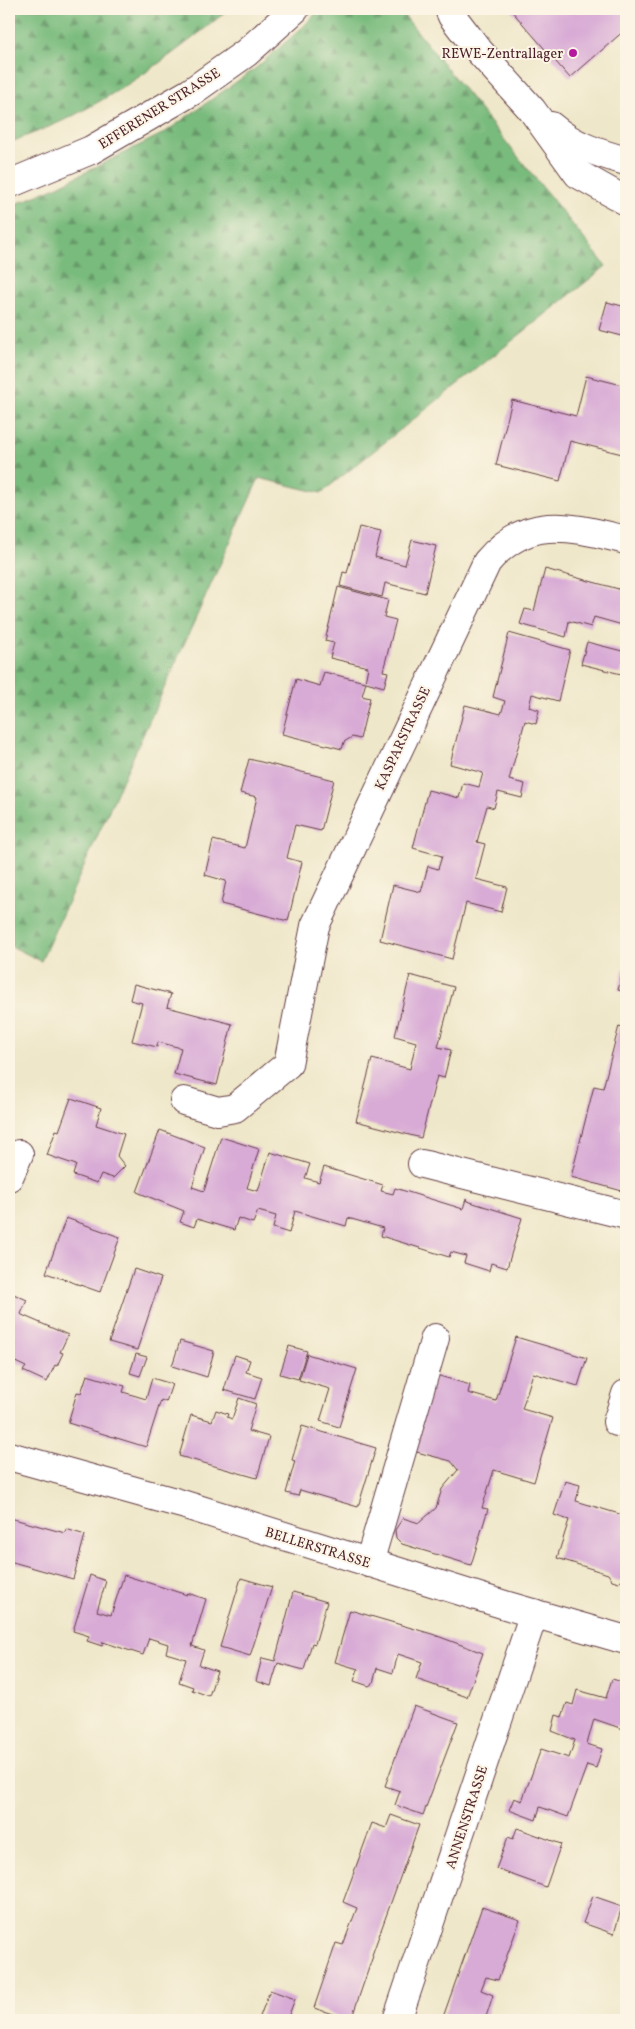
<svg xmlns="http://www.w3.org/2000/svg" width="635" height="2029" font-family="Vollkorn,serif">
  <defs>
    <pattern id="forest-firs" width="22" height="20" patternUnits="userSpaceOnUse" patternTransform="scale(1.25)"><rect width="22" height="20" fill="#79bb7d"/><path d="M5 1l3.5 6h-7zM16 11l3.5 6h-7z" fill="#659767"/></pattern>
  </defs>
  <rect width="100%" height="100%" fill="#fcf5e5"/>
  <filter id="ink" filterUnits="userSpaceOnUse"><feTurbulence type="fractalNoise" baseFrequency=".02" numOctaves="2"/><feDisplacementMap in="SourceGraphic" scale="10" xChannelSelector="R" yChannelSelector="G"/><feConvolveMatrix kernelMatrix="1 2 1 2 8 2 1 2 1" color-interpolation-filters="sRGB"/></filter>
  <filter id="wash" filterUnits="userSpaceOnUse"><feTurbulence type="fractalNoise" baseFrequency=".0096" numOctaves="4" result="noise"/><feDisplacementMap in="SourceGraphic" scale="20" xChannelSelector="R" yChannelSelector="G"/><feGaussianBlur stdDeviation="1.12" result="paint"/><feColorMatrix in="noise" values="0 0 0 0 0 0 0 0 0 0 0 0 0 0 0 0 0 1.4 0 .05"/><feComposite in="paint" operator="in"/></filter>
  <g filter="url(#wash)">
    <rect width="100%" height="100%" fill="#efe7c9"/>
    <!-- forest -->
    <g fill="url(#forest-firs)" stroke="#626d54">
      <path d="M9,9H229C183,47 135,83 82,111C59,124 33,133 9,143Z"/>
      <path d="M320,9H399L606,266L321,493L259,478L41,961L9,945V207L54,188L164,133L256,68L303,27Z"/>
    </g>
    <g id="blocks">
      <!-- building -->
      <g fill="#d8aad6">
        <path d="M510,9H626V29L570,78Z"/>
        <path d="M607,302L626,307V337L599,330Z"/>
        <path d="M586,376L626,386V455L570,441L560,481L496,465L512,400L576,416Z"/>
        <path d="M359,527L381,532L375,557L405,565L412,540L436,546L425,593L385,583L382,597L340,586L343,572L347,573Z"/>
        <path d="M545,569L626,591V626L594,617L591,627L569,621L566,637L520,624L525,609L534,611Z"/>
        <path d="M338,587L388,600L384,617L396,620L383,671L388,672L384,687L366,682L362,696L370,698L360,739L352,737L344,742L342,749L282,734L296,679L320,686L324,672L365,682L368,667L330,658L334,643L325,641Z"/>
        <path d="M509,633L570,650L558,701L532,694L529,707L539,710L536,724L525,721L509,780L525,784L522,798L498,792L494,808L487,806L477,842L485,844L476,879L507,887L501,912L466,903L452,959L380,940L393,885L421,892L428,866L438,869L442,856L413,848L428,790L459,798L463,783L479,787L483,773L450,764L465,705L501,714L505,701L493,697Z"/>
        <path d="M587,642L626,652L621,674L581,664Z"/>
        <path d="M249,759L334,780L321,831L295,825L287,858L302,862L288,921L221,904L226,881L205,875L213,840L245,848L257,797L240,793Z"/>
        <path d="M624,967L626,968V992L618,990Z"/>
        <path d="M410,975L454,987L438,1047L451,1050L444,1078L437,1076L421,1138L356,1121L372,1059L410,1069L416,1042L395,1036Z"/>
        <path d="M134,984L171,994L167,1007L232,1024L217,1085L174,1074L181,1048L158,1042L157,1047L132,1041L142,1003L130,1000Z"/>
        <path d="M619,1026L626,1028V1101L620,1128L626,1130V1192L571,1177L594,1086L603,1088Z"/>
        <path d="M71,1098L101,1108L96,1125L124,1134L117,1156L125,1166L113,1178L101,1174L97,1183L73,1175L76,1165L47,1155L56,1130L59,1131Z"/>
        <path d="M160,1130L205,1147L192,1187L204,1191L221,1137L259,1149L247,1188L258,1191L270,1152L310,1164L305,1178L319,1182L324,1167L383,1185L381,1191L393,1194L395,1188L463,1209L466,1199L467,1201L522,1218L507,1268L491,1263L489,1271L464,1263L466,1256L451,1252L449,1257L381,1236L383,1228L348,1218L346,1226L295,1211L289,1233L273,1228L276,1216L258,1211L253,1223L238,1218L234,1230L197,1219L194,1227L180,1222L184,1211L137,1192Z"/>
        <path d="M66,1218L120,1237L100,1292L46,1273Z"/>
        <path d="M134,1269L161,1278L137,1350L109,1342Z"/>
        <path d="M9,1292L27,1300L21,1314L22,1315L68,1335L60,1352L63,1353L57,1366L55,1365L47,1382L23,1371L26,1367L9,1359Z"/>
        <path d="M516,1337L587,1358L578,1386L533,1373L522,1409L553,1418L534,1482L494,1470L482,1508L488,1509L471,1565L402,1544L396,1538L395,1530L403,1518L419,1523L436,1508L442,1489L458,1470L451,1461L409,1450L436,1375L470,1385L468,1393L496,1401Z"/>
        <path d="M180,1341L214,1351L207,1377L172,1366Z"/>
        <path d="M289,1346L307,1351L298,1379L280,1374Z"/>
        <path d="M136,1354L147,1357L140,1376L130,1373Z"/>
        <path d="M307,1354L357,1369L339,1427L320,1421L330,1389L299,1380Z"/>
        <path d="M235,1355L250,1360L246,1372L262,1377L255,1399L224,1390Z"/>
        <path d="M87,1375L125,1386L123,1392L146,1399L152,1378L172,1384L166,1402L161,1400L146,1447L68,1423L77,1392L81,1393Z"/>
        <path d="M239,1398L256,1404L248,1431L269,1437L257,1478L179,1456L191,1415L212,1421L216,1410L228,1414L227,1417L232,1419Z"/>
        <path d="M302,1426L376,1448L358,1507L300,1490L298,1496L286,1493L295,1461L292,1460Z"/>
        <path d="M565,1481L580,1485L576,1501L626,1516L625,1579L619,1582L612,1580L608,1574L557,1558L569,1520L554,1515Z"/>
        <path d="M10,1518L65,1533L66,1529L85,1535L73,1579L9,1561Z"/>
        <path d="M90,1575L106,1581L97,1611L111,1615L124,1575L187,1595V1593L206,1599L192,1646L204,1650L199,1665L217,1671L209,1696L192,1690L193,1687L179,1682L186,1659L166,1653L168,1644L149,1638L143,1655L103,1642L102,1646L87,1641L89,1636L73,1631Z"/>
        <path d="M241,1578L272,1587L250,1656L220,1647Z"/>
        <path d="M293,1592L327,1602L315,1644L312,1643L304,1670L278,1663L271,1686L256,1681L262,1658L275,1661Z"/>
        <path d="M350,1610L432,1634L483,1653L467,1697L416,1679L422,1662L398,1654L393,1673L377,1668L373,1683L369,1686L354,1681L358,1669L335,1662Z"/>
        <path d="M612,1679L626,1683V1730L594,1719L587,1744L602,1749L596,1768L587,1765L568,1817L540,1807L536,1820L509,1810L514,1798L522,1801L541,1749L569,1758L575,1740L552,1731L556,1715L562,1717L567,1703L573,1705L577,1690L606,1698Z"/>
        <path d="M414,1706L458,1722L423,1815L395,1805L400,1791L385,1786Z"/>
        <path d="M391,1815L419,1825L372,1955L373,1956L351,2020L314,2008L336,1943L343,1945L357,1908L343,1902L372,1823L386,1828Z"/>
        <path d="M517,1828L561,1844L546,1887L496,1869L508,1837L513,1839Z"/>
        <path d="M593,1896L622,1906L614,1934L583,1923Z"/>
        <path d="M482,1907L520,1920L498,1980L486,1977L481,1990L493,1995L485,2020H442Z"/>
        <path d="M270,1990L295,1999L287,2020L259,2019Z"/>
      </g>
    </g>
  </g>
  <g filter="url(#ink)">
    <use href="#blocks" fill-opacity="0" stroke="#633d43" stroke-width="1"/>
    <g fill="none" stroke-linecap="round" stroke-linejoin="round">
      <defs>
        <g id="minor">
          <path d="M449,9L452,16L479,51L532,110L578,174L626,201"/>
          <path d="M551,126C574,146 598,153 626,161"/>
          <path d="M9,184L91,150L191,92L246,53L295,9"/>
          <path d="M184,1101L218,1111L235,1108L288,1064L315,926L487,562C528,513 572,527 626,540"/>
          <path d="M422,1164L626,1215"/>
          <path d="M9,1177L19,1154"/>
          <path d="M617,1422L626,1394"/>
          <path d="M9,1456L182,1504L505,1605L626,1640"/>
          <path d="M369,1563L435,1338"/>
          <path d="M397,2020L534,1613"/>
        </g>
      </defs>
      <!-- minor casing -->
      <use href="#minor" stroke="#633d43" stroke-width="30"/>
      <!-- minor -->
      <use href="#minor" stroke="#fff" stroke-width="28"/>
    </g>
  </g>
  <!-- markers -->
  <circle fill="#b5179e" stroke="#fcf5e5" stroke-width="2" cx="573" cy="53" r="5"/>
  <g text-anchor="middle" stroke-width="4" stroke-linejoin="round" paint-order="stroke">
    <!-- poi labels -->
    <g font-size="14" fill="#4a1f2b" stroke="#fcf5e5" text-anchor="end">
      <text x="563" y="58">REWE-Zentrallager</text>
    </g>
    <!-- street labels -->
    <g font-size="14" fill="#4a1f2b" stroke="#fcf5e5">
      <text transform="translate(159 108) rotate(-32)" y="5">EFFERENER STRASSE</text>
      <text transform="translate(402 738) rotate(-65)" y="5">KASPARSTRASSE</text>
      <text transform="translate(318 1547) rotate(17)" y="5">BELLERSTRASSE</text>
      <text transform="translate(466 1817) rotate(-72)" y="5">ANNENSTRASSE</text>
    </g>
  </g>
  <!-- margin -->
  <rect width="635" height="2029" fill="none" stroke="#fcf5e5" stroke-width="30"/>
</svg>
